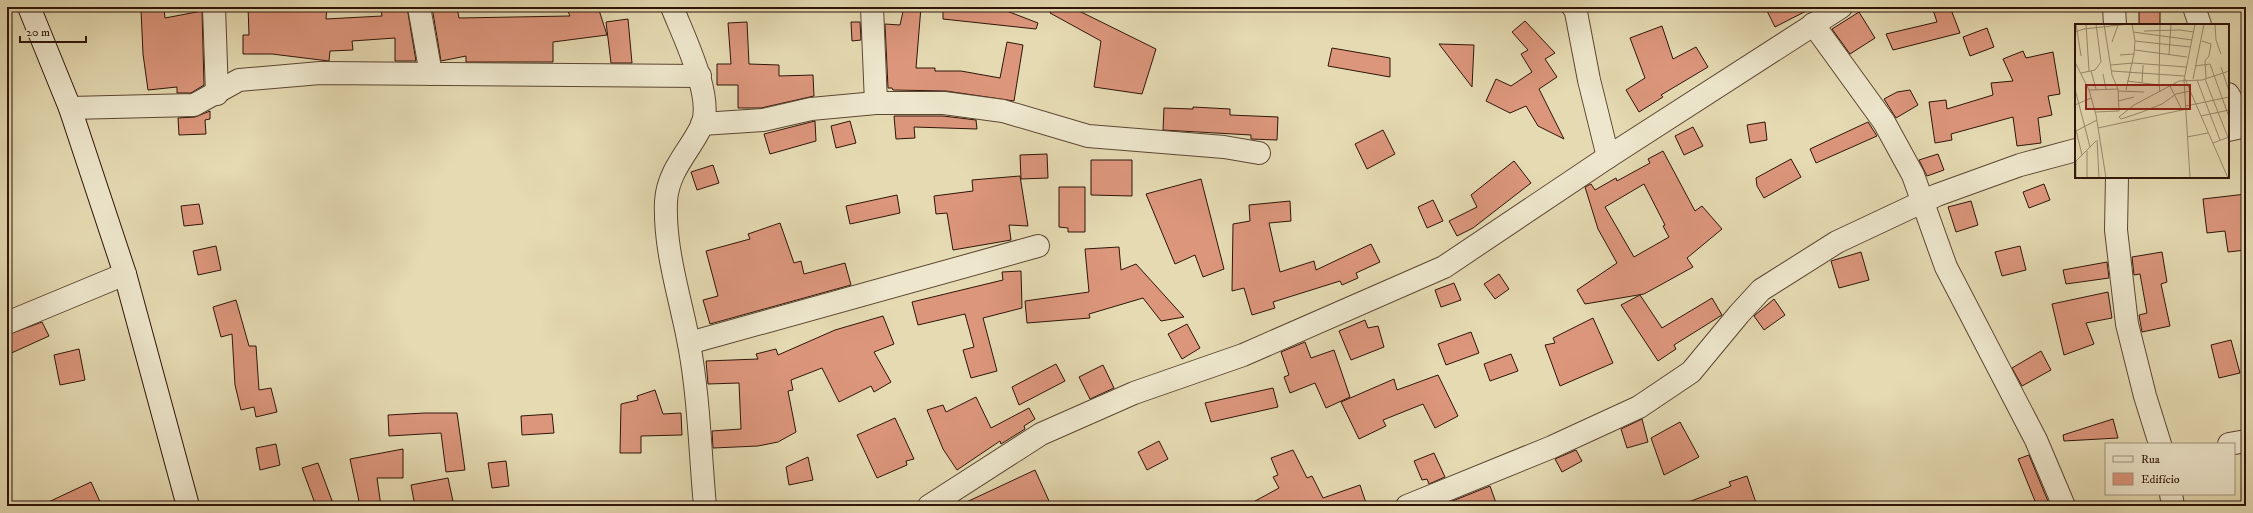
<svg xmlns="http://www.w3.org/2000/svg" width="2253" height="513" font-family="'IM FELL DW Pica',serif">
  <rect width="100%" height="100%" fill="#e5dab2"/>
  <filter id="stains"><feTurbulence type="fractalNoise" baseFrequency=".005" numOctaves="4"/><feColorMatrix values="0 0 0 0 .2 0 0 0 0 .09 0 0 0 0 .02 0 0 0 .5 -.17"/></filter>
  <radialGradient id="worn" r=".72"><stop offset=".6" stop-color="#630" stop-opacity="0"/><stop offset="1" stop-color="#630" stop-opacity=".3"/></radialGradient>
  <!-- building -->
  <g fill="#dc967c" stroke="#2f1508" fill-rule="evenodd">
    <path d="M248,7H327L326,19L382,16L381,10L407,7L416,61H395V38L352,41L353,50L330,51L329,61L272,54H243V35H249Z"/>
    <path d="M432,7H457L459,18L570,16L566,7H598L607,35L553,42V62H466V56L441,61Z"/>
    <path d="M904,7H921L916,68H935V71H961L1000,78L1007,42L1023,45L1014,101L946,91L893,90L892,88H888L885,24L900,25Z"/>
    <path d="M943,7L999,8L1038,23L1036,29L943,19Z"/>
    <path d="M1053,7H1071L1156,49L1142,94L1094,87L1101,41L1050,13Z"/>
    <path d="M1765,7H1814L1775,27Z"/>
    <path d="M1932,7H1950L1960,33L1893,50L1886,34L1937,22Z"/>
    <path d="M2139,7L2160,8V25H2139Z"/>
    <path d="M164,9L165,18L202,11L204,85L191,93H177V87L148,90L143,54L141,10Z"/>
    <path d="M1859,12L1875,38L1850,54L1832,29Z"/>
    <path d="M628,19L632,63H611L606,22Z"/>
    <path d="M1525,21L1555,53L1545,59L1557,77L1539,89L1564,139L1538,126L1526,106L1510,113L1486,101L1496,79L1511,86L1532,72L1521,54L1528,50L1512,32Z"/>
    <path d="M747,22L749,64L779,65V76L813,75L814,96L761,108H738V85H717V64H731L728,23Z"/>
    <path d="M851,22H860L861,40L852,41Z"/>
    <path d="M1662,26L1673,59L1696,47L1708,67L1661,95L1663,97L1639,112L1626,90L1645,78L1630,38Z"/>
    <path d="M1987,28L1994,47L1970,56L1963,37Z"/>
    <path d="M1439,44L1474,45L1472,87Z"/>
    <path d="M1332,48L1390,58V77L1328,66Z"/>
    <path d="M2023,51L2026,58L2053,52L2060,94L2048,96L2052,115L2038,118L2041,143L2017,146L2013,117L1951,134L1952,140L1935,143L1929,102L1946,100L1947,109L1993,95L1991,83L2013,81L2003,59Z"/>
    <path d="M1910,90L1918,105L1896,118L1884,99L1897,92Z"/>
    <path d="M1193,107L1230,109V115L1278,117L1277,140L1251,139V135L1163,130L1164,108L1193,109Z"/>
    <path d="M210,111V119L205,120L206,134L179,135L178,118L195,117Z"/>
    <path d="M894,116H943L976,120L977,129L914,127L915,138L896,139Z"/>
    <path d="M815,121L816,141L770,154L764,134Z"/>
    <path d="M850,121L856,143L836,148L831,126Z"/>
    <path d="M1765,122L1767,140L1750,143L1747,125Z"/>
    <path d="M1868,122L1877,136L1816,163L1810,149Z"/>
    <path d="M1693,127L1703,146L1684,155L1675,136Z"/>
    <path d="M1383,130L1395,154L1367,169L1355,144Z"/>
    <path d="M1663,151L1695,211L1702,206L1722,229L1687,258L1693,267L1644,294L1585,304L1577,290L1617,263L1598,229L1585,187L1591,184L1595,190L1616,178L1617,181L1650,163L1648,159ZM1644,184L1665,225L1663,226L1669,237L1634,257L1605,207Z"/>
    <path d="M1047,154L1048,178L1021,179L1020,155Z"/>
    <path d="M1938,154L1944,170L1927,176L1919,160Z"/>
    <path d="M1791,159L1801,177L1764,198L1757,186L1756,178Z"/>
    <path d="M1091,160H1132V196L1091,195Z"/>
    <path d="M1514,161L1531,183L1473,228L1457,236L1449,221L1477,207L1471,195Z"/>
    <path d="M713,165L719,183L697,190L691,172Z"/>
    <path d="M1020,176L1028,226L1009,225L1011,240L953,250L947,213L936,214L934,196L973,191L972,180Z"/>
    <path d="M1201,179L1224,269L1203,277L1195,255L1175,264L1146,194Z"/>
    <path d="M2044,184L2050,200L2029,208L2023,192Z"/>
    <path d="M1059,187H1085V232H1068V228L1059,227Z"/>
    <path d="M2246,194V250L2228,252L2225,231L2207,233L2203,199Z"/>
    <path d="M897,195L900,213L850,224L846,206Z"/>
    <path d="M1433,200L1443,221L1427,228L1418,207Z"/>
    <path d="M1290,201L1291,221L1269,223L1280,272L1314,261L1316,270L1371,244L1380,262L1356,273L1358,278L1342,285L1340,281L1273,302L1275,308L1252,315L1244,288L1232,291L1233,224L1250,221L1249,205Z"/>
    <path d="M1971,201L1978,225L1956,232L1948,207Z"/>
    <path d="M199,204L203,224L184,226L181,206Z"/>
    <path d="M780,223L794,263L801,261L804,274L845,263L851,285L710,324L703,300L718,296L706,251L750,239L748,234Z"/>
    <path d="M216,246L221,270L198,275L193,251Z"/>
    <path d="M2020,246L2026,270L2002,276L1995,252Z"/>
    <path d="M1119,247L1121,270L1136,264L1184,317L1161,321L1143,298L1089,314L1090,318L1027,323L1025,301L1089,292L1085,249Z"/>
    <path d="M1861,252L1869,280L1839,288L1831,261Z"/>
    <path d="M2162,252L2167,282L2161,284L2170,326L2142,332L2139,315L2147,313L2140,274L2134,275L2132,257Z"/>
    <path d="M2107,262L2109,278L2066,284L2063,270Z"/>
    <path d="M1021,271L1022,308L983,318L997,371L971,378L963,350L974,347L965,314L918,325L912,302L1003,280L1002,272Z"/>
    <path d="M1499,274L1509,289L1495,299L1484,284Z"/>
    <path d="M1454,283L1461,300L1441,307L1435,290Z"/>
    <path d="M2108,292L2112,318L2086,323L2094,344L2064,355L2052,304Z"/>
    <path d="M1640,295L1662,328L1712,298L1722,315L1674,345L1676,349L1658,361L1621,305Z"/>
    <path d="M1774,299L1785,315L1764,330L1754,316Z"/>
    <path d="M236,300L249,346H256L259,390L271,388L277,412L256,417L254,407L241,410L235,385L232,334L221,337L213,307Z"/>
    <path d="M883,316L894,344L874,352L891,382L874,392L871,386L839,402L822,368L791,380L793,390L788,391L796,432L778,442L758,446L713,448L712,431L741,429L739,383L708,384L706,361L758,359L756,354L776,349L778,355L835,330Z"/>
    <path d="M1593,318L1613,363L1560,386L1545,345L1555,343L1553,338Z"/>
    <path d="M1365,320L1368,328L1378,326L1384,347L1351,360L1339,331Z"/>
    <path d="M42,322L49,336L7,355V335Z"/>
    <path d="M1187,324L1200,348L1182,359L1168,334Z"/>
    <path d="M1471,332L1479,353L1446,365L1438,344Z"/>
    <path d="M2231,340L2240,373L2219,378L2211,345Z"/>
    <path d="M1305,342L1311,358L1334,350L1350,397L1326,408L1315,383L1290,393L1284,377L1289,375L1281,352Z"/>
    <path d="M79,349L85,380L60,385L54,355Z"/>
    <path d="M2041,351L2051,370L2022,386L2012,368Z"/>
    <path d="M1511,354L1518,371L1490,381L1484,364Z"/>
    <path d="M1056,364L1065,381L1019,405L1012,387Z"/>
    <path d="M1103,365L1114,388L1090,399L1079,377Z"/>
    <path d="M1438,375L1458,416L1435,428L1423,404L1383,420L1386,426L1359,439L1341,402L1394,379L1397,390Z"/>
    <path d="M1273,388L1278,407L1211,422L1205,403Z"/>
    <path d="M655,390L663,414L681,413L682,435L641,436V453H620L621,404L638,400L637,396Z"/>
    <path d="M976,397L991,428L1029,408L1035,419L1024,426L1025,429L1001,444L1000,441L957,470L943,449L927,410L943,405L946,412Z"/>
    <path d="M425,413H457L465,470L446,472L441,433L389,436L388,415Z"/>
    <path d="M552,414L554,433L522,435L521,416Z"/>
    <path d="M895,418L914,459L906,461L907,465L877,478L857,435Z"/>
    <path d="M1642,419L1648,442L1627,448L1621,429Z"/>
    <path d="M2113,419L2118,438L2064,441L2063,435Z"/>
    <path d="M1680,422L1699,457L1664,475L1651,438Z"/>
    <path d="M1159,441L1168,459L1147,470L1138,452Z"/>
    <path d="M276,444L280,465L260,470L256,448Z"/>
    <path d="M403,449V478H377L381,506H360L350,459Z"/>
    <path d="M1293,450L1307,478L1312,476L1323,498L1360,485L1367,506H1246L1279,488L1273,477L1278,475L1271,458Z"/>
    <path d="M1576,450L1582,461L1562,472L1555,459Z"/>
    <path d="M1434,453L1445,477L1429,484L1427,479L1422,480L1414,461Z"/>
    <path d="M2029,455L2050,506H2037L2018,459Z"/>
    <path d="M808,457L813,480L789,485L786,467Z"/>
    <path d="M506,461L509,486L492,488L488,463Z"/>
    <path d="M318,463L334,506H316L302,468Z"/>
    <path d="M1035,470L1049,501L1038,506H958Z"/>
    <path d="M1747,476L1757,506H1684L1683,504L1731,486L1729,482Z"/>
    <path d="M448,478L454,506H415L411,485Z"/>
    <path d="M91,482L102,506H40Z"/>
    <path d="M1490,486L1496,503L1486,506H1440Z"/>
  </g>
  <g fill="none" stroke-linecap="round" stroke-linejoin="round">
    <defs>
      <g id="street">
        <path d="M214,7L217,94"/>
        <path d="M419,7L431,74"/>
        <path d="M672,7C683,35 714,97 702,125C690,151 668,170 666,201C664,250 680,296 689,344C699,397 700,452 705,506"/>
        <path d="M872,7L876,103"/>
        <path d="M1573,7H1575L1589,80L1608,157"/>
        <path d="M2114,7L2115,25"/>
        <path d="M2194,7L2200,25"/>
        <path d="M1813,24L1884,122L1913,175L1946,267L2036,440L2064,506"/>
        <path d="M2228,94L2246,126L2228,130"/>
        <path d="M70,108L194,105L239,80L320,73L700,76"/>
        <path d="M702,124L763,120L811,109L876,103H944L1003,111L1088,136L1224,147L1259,153"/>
        <path d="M2117,177L2116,230L2127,324L2145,396L2160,444"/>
        <path d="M7,323L125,274"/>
        <path d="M689,343L1038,246"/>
        <path d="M2229,444L2246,441"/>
        <path d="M2171,494L2173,506"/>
        <path d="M929,506L1041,434L1134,393L1243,355L1444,267L1608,157L1841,7"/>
        <path d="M1407,506L1552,447L1639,407L1691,372L1739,314L1761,290L1837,242L1937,195L2020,165L2076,150"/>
      </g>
      <path id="secondary" d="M29,7L70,108L125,274L188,506"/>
    </defs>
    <!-- street casing -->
    <use href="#street" stroke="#5c4632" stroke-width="24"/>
    <!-- secondary casing -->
    <use href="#secondary" stroke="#2f1508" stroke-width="24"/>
    <!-- street -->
    <use href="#street" stroke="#eee7cd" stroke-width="22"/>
    <!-- secondary -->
    <use href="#secondary" stroke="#eee7cd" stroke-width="22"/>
  </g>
  <!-- overview -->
  <g transform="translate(2075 24)">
    <rect width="154" height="154" fill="#e5dab2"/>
    <path fill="none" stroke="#9c8b6e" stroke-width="1" d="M1,0L6,32M11,0L14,47M57,0L60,17L115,23M140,0L141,16L146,30M69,7L105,6L119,8M0,8L9,5L54,0M58,8L117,16M127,17L136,20L134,32L130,37L131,54M37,18L43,1M60,26L112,33M45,31L59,30L60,17M94,31L96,0M0,38L14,66L21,91L31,154M36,41L58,39L111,43M120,42L135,40L154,93M146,43L154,67M16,47L21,65M37,47L109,52M6,49L20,46L26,38L21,0M28,50L31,65M110,55L153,154M118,55L129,0M130,55L154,116M122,56L145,116M52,57L84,61L85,68M67,59L68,41M84,61L85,0M95,62L107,86M0,65L15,123M14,66L43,65M51,66L59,30M43,67L69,68M115,67L101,70L87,80L67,88L46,95L44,93L59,81L104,57L127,56L154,47M43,77L59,73M0,81L16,74M111,82L154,73M20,88L44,87L43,65L37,51L29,0M126,92L154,86M0,102L7,131M23,104L112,85M1,107L22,96M112,113L133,109M22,116L24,154M138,119L154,113M12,127V154M1,137V154M0,138L21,117M115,154L109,56L120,0"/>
    <path fill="#8f2418" fill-opacity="0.15" stroke="#8f2418" stroke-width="2" d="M11,61H115V85H11Z"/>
    <rect width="154" height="154" fill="none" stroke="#2f1508" stroke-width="2"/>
  </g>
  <!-- margin -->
  <rect width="2253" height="513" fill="none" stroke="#e5dab2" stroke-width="24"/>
  <rect x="8" y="8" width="2237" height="497" fill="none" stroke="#2f1508" stroke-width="2"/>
  <rect x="12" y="12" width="2229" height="489" fill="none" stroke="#2f1508"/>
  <!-- legend -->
  <rect x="2105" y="443" width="130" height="52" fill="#eee7cd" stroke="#a2937e"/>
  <rect x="2113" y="456" width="20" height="6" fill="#eee7cd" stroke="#a2937e"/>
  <text x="2141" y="463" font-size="12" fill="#2f1508">Rua</text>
  <rect x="2113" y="473" width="20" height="12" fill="#dc967c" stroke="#a2937e"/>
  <text x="2141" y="483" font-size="12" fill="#2f1508">Edifício</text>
  <!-- scale -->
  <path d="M20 36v6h66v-6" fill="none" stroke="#2f1508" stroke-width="2"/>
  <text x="26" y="36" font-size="12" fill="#2f1508" stroke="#eee7cd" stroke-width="3" paint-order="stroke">20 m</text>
  <rect width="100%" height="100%" filter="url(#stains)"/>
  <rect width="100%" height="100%" fill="url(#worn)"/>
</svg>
